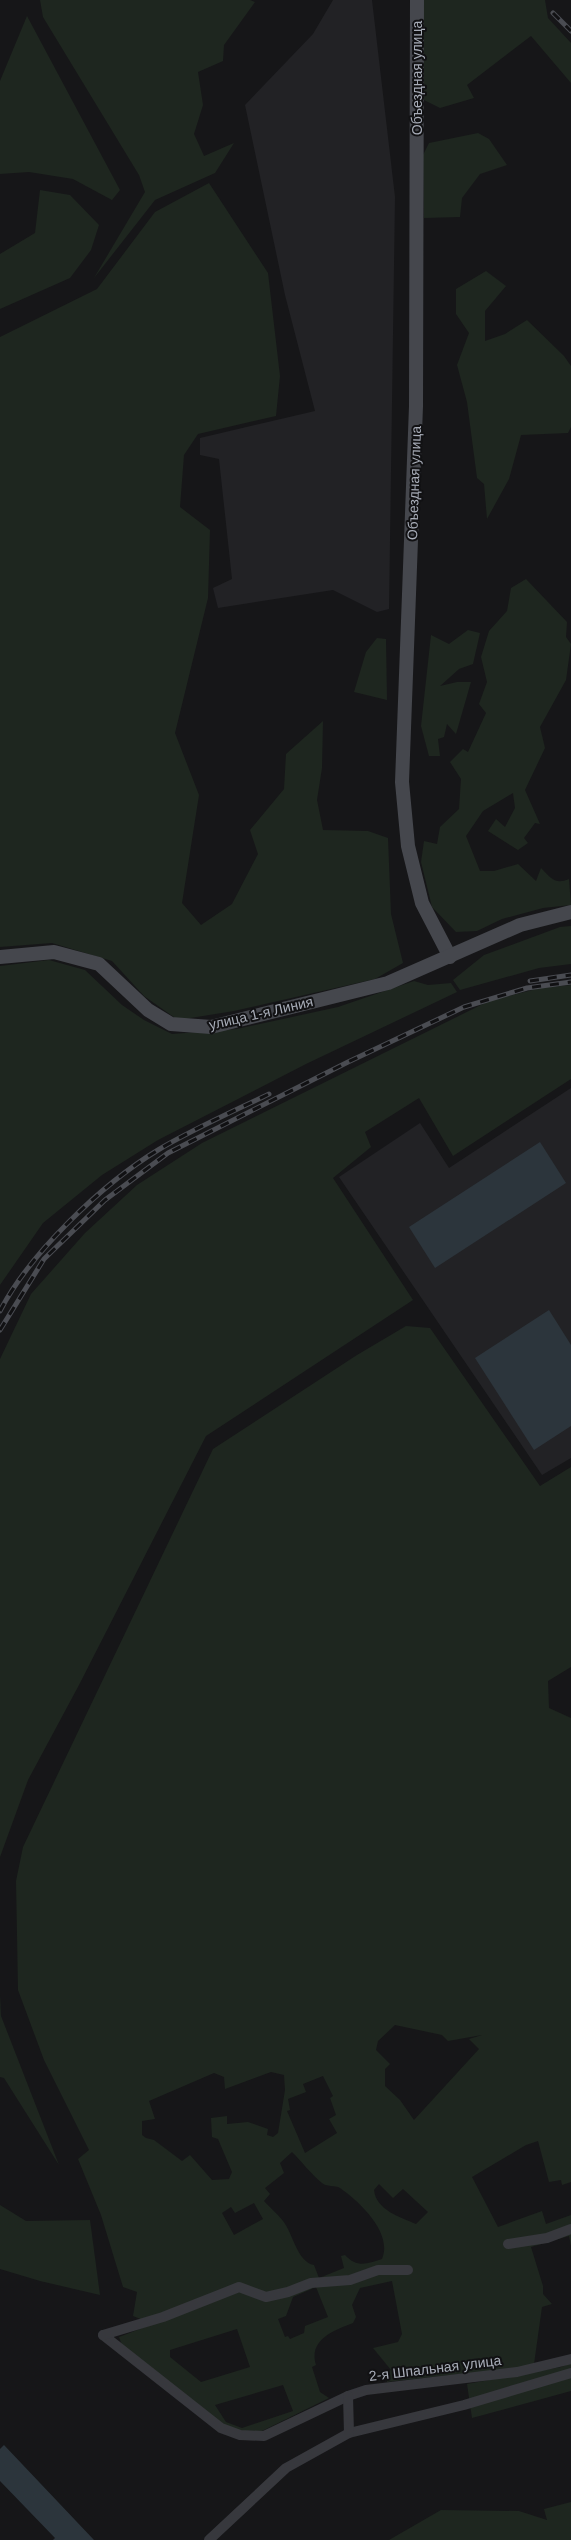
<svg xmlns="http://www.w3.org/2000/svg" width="571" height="2540" font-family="Arial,sans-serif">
  <rect width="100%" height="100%" fill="#161618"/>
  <!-- built -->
  <g fill="#222225">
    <path d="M333,0H372L395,197L389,609L377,612L333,590L218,608L213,588L232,579L219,459L200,455V438L315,411L285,295L245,105L313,34Z"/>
    <path d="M571,1088V1458L542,1475L339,1177L420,1123L449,1168Z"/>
  </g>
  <!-- green -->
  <g fill="#1e261f" fill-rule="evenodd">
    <path d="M40,0H250L255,2L224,45L223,61L198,72L203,105L194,134L204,156L234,143L215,173L155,200L94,278L145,192L139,175L43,17Z"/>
    <path d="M422,0H545L548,18L571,43V83L531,36L467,85L474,98L440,108L424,100Z"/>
    <path d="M27,16L120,190L112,200L73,179L29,172L0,174V81Z"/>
    <path d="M478,133L489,139L507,165L480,174L462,198L460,217L424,218L423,155L429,143Z"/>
    <path d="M209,183L268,273L280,376L276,416L198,434L184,455L180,507L210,530L208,598L175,733L199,795L182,903L201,925L232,904L258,854L250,830L284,789L286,754L323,721L322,768L317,800L323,830L368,831L388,838L391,914L403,963L375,979L234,1011L178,1020L144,996L112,961L52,943L0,947V337L97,289L155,212Z"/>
    <path d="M40,190L70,195L99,225L91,250L70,278L0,309V254L35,233Z"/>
    <path d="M486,271L506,286L485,311V341L505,334L527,320L564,356L571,366V427L568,433L521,435L509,479L487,519L484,484L477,478L467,402L457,365L469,333L456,314V289Z"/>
    <path d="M526,579L567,622L566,637L571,644L566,680L540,727L545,748L525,790L540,824L535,823L524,838L528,843L518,850L488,831L496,819L505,827L515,808L513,793L483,811L466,836L480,871H494L518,864L536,881L541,868C551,878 555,885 569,879L571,905L543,908L502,919L477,931L456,932L432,907L421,862L424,841L437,844L440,827L459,809L461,779L450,762L463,749L468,752L486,713L479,704L487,682L481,657L489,631L507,611L511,588Z"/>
    <path d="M468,630L480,633L473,664L459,669L440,686L457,682H471L456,734L447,724L444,737L438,739L440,756H429L421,726L431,635L449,644Z"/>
    <path d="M377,638L386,639L387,700L354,692L366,652Z"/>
    <path d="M571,926V964L539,968L460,990L453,980L484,955L560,927Z"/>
    <path d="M49,960L85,970L122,1005L144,1020L172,1034L237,1029L338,1007L414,981L428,985L451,983L457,992L306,1064L158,1140L102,1175L43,1223L0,1285V966Z"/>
    <path d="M571,985V1079L453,1156L419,1098L365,1132L371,1147L333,1178L413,1300L206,1436L79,1685L28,1780L0,1857V1359L31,1294L85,1233L137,1185L202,1143L489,1001L540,988Z"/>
    <path d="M406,1326L430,1328L540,1486L571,1467V1667L548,1681L549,1708L571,1718V2182L562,2185L561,2180L549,2182L538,2141L526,2145L472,2177L498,2227L542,2211L546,2224L571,2215V2246L569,2236L531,2247L543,2286V2294L552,2304L542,2307L534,2364L517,2368L387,2382L386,2372L391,2370L373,2348L398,2342L402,2334L392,2281L360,2288L352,2305L356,2317L353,2323C334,2330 308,2340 316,2365L312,2367L320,2392L329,2398L262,2431L242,2432L224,2425L123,2348L119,2337L153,2324L133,2316L137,2292L123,2287L101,2215L78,2159L89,2150L44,2060L18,1990L16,1881L23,1847L213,1449L357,1355ZM395,2025L442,2035L448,2041L482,2035L469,2039L479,2049L414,2120L400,2100L385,2086V2069L390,2064L376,2050L378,2041ZM271,2072L284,2075L285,2090L278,2133L273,2137L267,2135L268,2129L248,2122L227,2124V2116L211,2118L212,2137L218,2139L232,2172L229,2179L212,2180L190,2155L182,2161L154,2140L146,2138L142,2135V2121L155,2119L149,2101L214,2073L224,2077L225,2089ZM323,2076L333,2096L330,2098L336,2115L329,2119L337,2133L305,2153L287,2111L290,2110L288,2099L306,2092L303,2084ZM292,2152C302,2162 311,2174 322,2183C326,2187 335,2185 340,2188C360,2202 393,2233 382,2259C367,2264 357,2268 345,2255L341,2256L344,2268L319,2278L314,2265C297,2262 293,2233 283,2221C278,2214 270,2208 264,2201L270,2194L265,2188L284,2173L280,2163ZM379,2184L393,2198L403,2189L428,2212L416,2224C400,2217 376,2210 374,2190ZM254,2203L263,2219L234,2235L222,2213L231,2207L235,2213ZM316,2287L328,2317L305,2326L304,2333L290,2339L288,2336L285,2337L278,2319L286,2316L293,2297ZM237,2329L250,2367L201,2382L170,2357V2350ZM283,2385L293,2411L242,2428L226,2422L215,2405Z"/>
    <path d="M0,1995L1,2016L59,2165L4,2078L0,2077Z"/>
    <path d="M0,2205L26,2221L90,2220L100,2295L40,2281L0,2269Z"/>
    <path d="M571,2363V2391L472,2418L467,2384L561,2367Z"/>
    <path d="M571,2502V2540H389L441,2510L519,2511L547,2520L544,2509Z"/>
  </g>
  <!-- water -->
  <g fill="#2c353c">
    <path d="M540,1142L566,1183L435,1268L409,1227Z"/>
    <path d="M549,1310L571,1345V1426L534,1450L475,1358Z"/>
    <path d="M4,2445L94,2540H53L55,2538L0,2481V2449Z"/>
  </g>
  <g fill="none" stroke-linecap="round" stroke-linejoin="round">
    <!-- street -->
    <g stroke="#37383d" stroke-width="10">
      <path d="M508,2244L547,2238L571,2229"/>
      <path d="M103,2335L221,2428L240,2435L264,2436L348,2396L366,2390L517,2372L571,2359"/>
      <path d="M103,2335L163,2317L239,2287L266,2297L288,2292L311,2283L350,2280L378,2270H408"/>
      <path d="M349,2433L464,2405L571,2373"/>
      <path d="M209,2540L286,2468L349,2433L348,2396"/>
    </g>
    <!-- secondary -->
    <g stroke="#45474d" stroke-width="14">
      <path d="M417,0L416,406L402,782L408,846L422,903L450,957"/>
      <path d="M0,957L54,952L99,964L148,1010L171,1024L211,1027L388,983L520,925L571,912"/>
    </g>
    <defs>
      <g id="rail">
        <path d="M553,13L571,31"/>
        <path d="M530,981L571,975"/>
        <path d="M0,1311C30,1253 102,1184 158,1150C193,1129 232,1112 269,1094"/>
        <path d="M0,1330L44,1259L105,1200L168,1153L348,1062L464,1007L527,988L571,982"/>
      </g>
    </defs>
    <!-- rail casing -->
    <use href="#rail" stroke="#4a4c52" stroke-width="5"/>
    <!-- rail -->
    <use href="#rail" stroke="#111113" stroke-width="3" stroke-dasharray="9" stroke-linecap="butt"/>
  </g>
  <g text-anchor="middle" stroke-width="4" stroke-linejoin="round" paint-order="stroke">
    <!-- street labels -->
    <g font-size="14" fill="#a8adb8" stroke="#111113">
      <text transform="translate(417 78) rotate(-90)" y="5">Объездная улица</text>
      <text transform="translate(414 483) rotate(-88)" y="5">Объездная улица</text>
      <text transform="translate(261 1013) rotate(-13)" y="5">улица 1-я Линия</text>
      <text transform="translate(435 2368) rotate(-7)" y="5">2-я Шпальная улица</text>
    </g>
  </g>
</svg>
